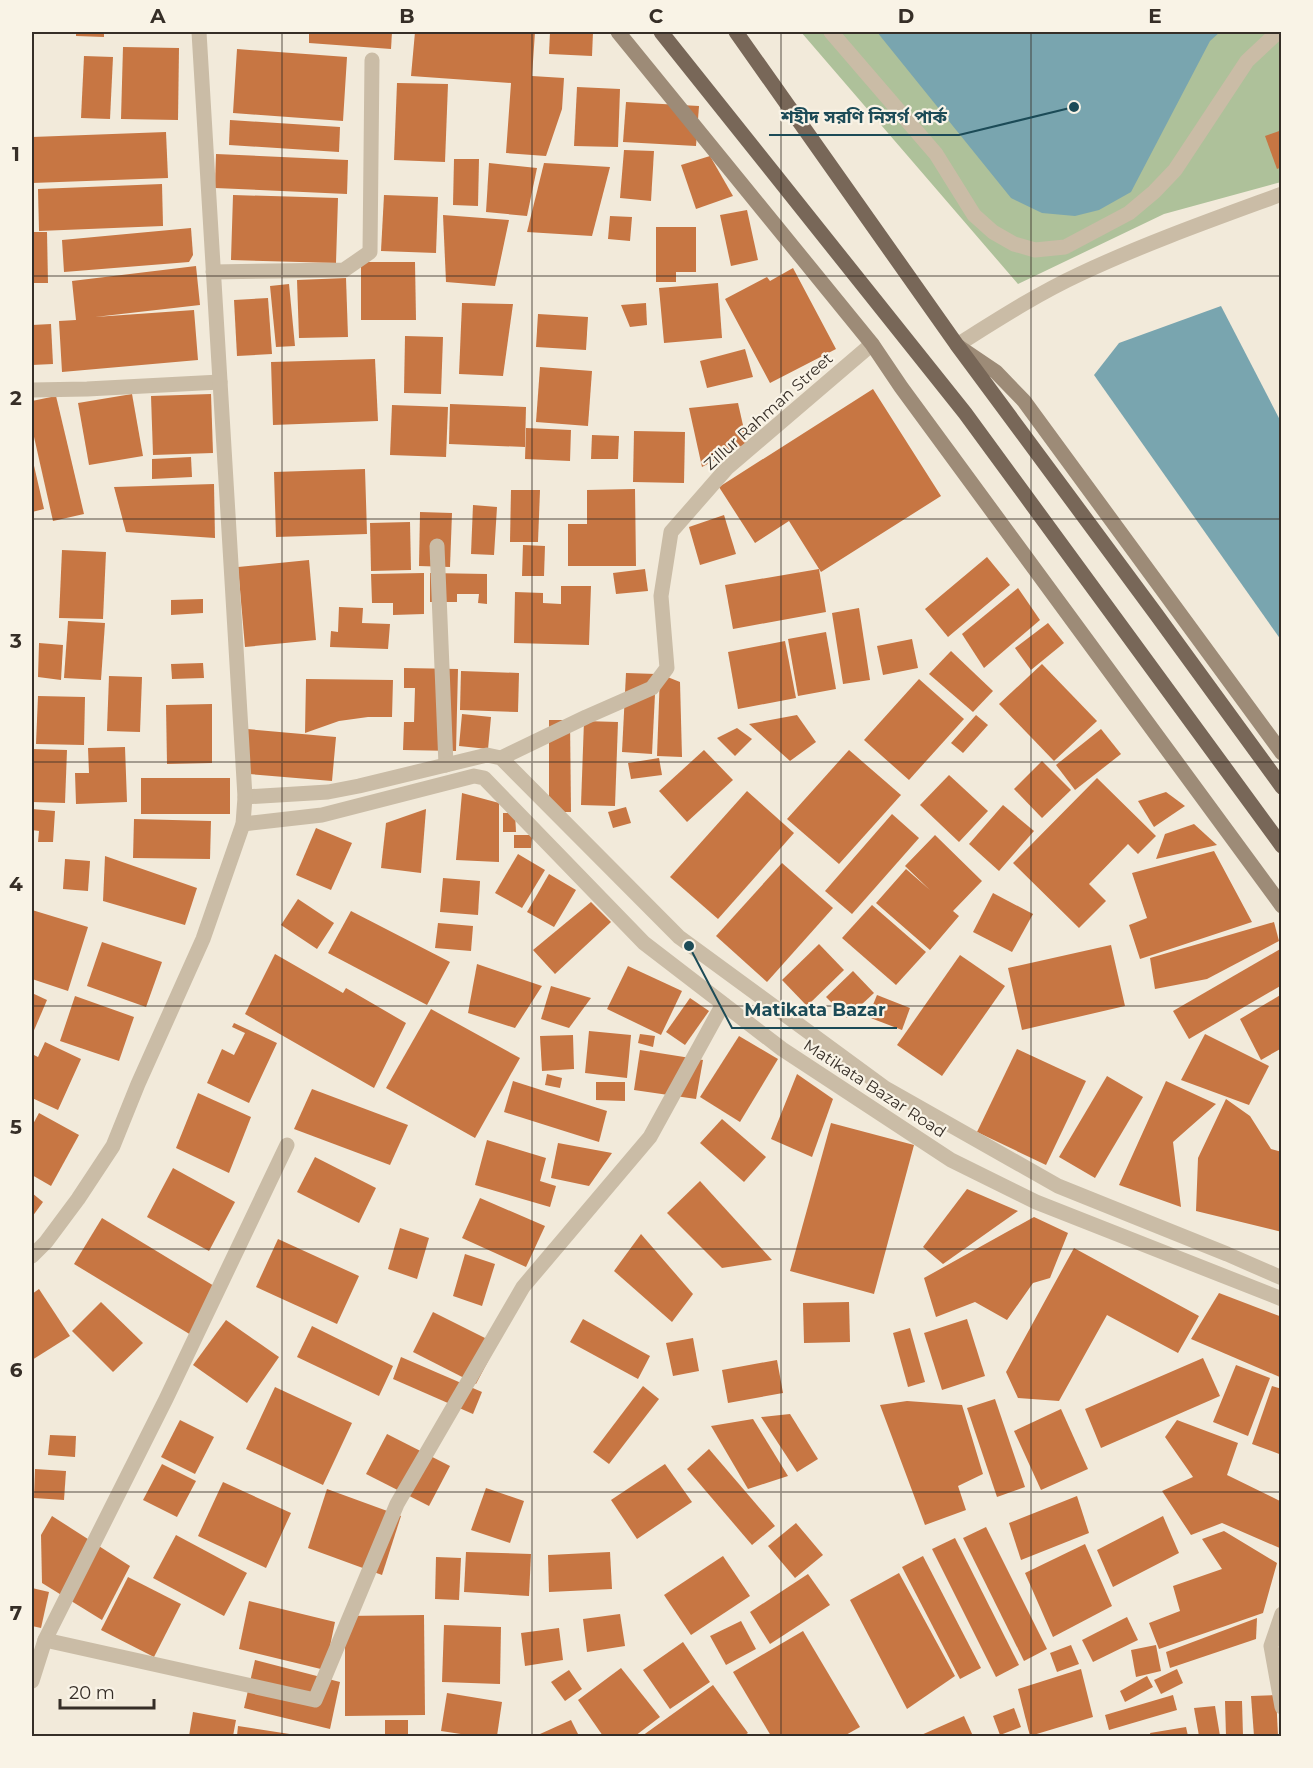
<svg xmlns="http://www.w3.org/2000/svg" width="1313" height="1768" font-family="Montserrat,'Noto Sans Bengali',sans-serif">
  <rect width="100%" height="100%" fill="#f2eada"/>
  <!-- green -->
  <path fill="#aec19a" d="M801,32H1281V182L1164,214L1018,284Z"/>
  <!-- water -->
  <g fill="#79a5af">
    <path d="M877,32H1220L1210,41L1131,192L1099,210L1075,216L1042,213L1011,198Z"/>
    <path d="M1221,306L1281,422V640L1094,375L1119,343Z"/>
  </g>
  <!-- building -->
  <g fill="#c77643">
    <path d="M76,32H104V37L76,36Z"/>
    <path d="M309,32H392L391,49L309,43Z"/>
    <path d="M415,32H535L532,76L564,78L562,109L546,156L506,153L511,83L411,76Z"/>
    <path d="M550,32H593L592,56L549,54Z"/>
    <path d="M123,47L179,48L178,120L121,119Z"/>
    <path d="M237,49L347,57L343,121L233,113Z"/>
    <path d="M84,56L113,57L110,119L81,118Z"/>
    <path d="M397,83L448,84L445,162L394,160Z"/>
    <path d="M577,87L620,89L618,147L574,146Z"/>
    <path d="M626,102L699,106L696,146L623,142Z"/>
    <path d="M230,120L340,127L339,152L229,145Z"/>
    <path d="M1282,130V167L1277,169L1265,136Z"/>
    <path d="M166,132L168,178L32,183V137Z"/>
    <path d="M624,150L654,151L651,201L620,198Z"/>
    <path d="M216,154L348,160L347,194L215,188Z"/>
    <path d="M710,156L733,196L696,209L681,165Z"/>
    <path d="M454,159H479L478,206L453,205Z"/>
    <path d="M489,163L537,168L527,216L486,212Z"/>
    <path d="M544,163L610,167L592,236L527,232Z"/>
    <path d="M162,184L163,226L39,231L38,189Z"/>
    <path d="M233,195L338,198L336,263L231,260Z"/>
    <path d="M384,195L438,197L436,253L381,251Z"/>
    <path d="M747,210L758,260L731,266L720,215Z"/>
    <path d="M443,215L509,220L495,286L446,282Z"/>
    <path d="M610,216L632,217L630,241L608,239Z"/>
    <path d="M656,227H696V272H676V282H656Z"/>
    <path d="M191,228L193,255L189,262L64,272L62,240Z"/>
    <path d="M32,232H47L48,283H32Z"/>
    <path d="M361,262H415L416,320H361Z"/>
    <path d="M196,266L200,305L95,317L194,310L198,360L62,372L59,321L76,320L72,281Z"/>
    <path d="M793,268L836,349L770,383L725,299L767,277L770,281Z"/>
    <path d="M346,278L348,337L299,338L297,280Z"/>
    <path d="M718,283L722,338L664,343L659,288Z"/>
    <path d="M289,284L295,346L276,347L270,286Z"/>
    <path d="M268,298L272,354L237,356L234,300Z"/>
    <path d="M462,303L513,304L503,376L459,374Z"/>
    <path d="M646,303L647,325L630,327L621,305Z"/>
    <path d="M538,314L588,317L586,350L536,347Z"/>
    <path d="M51,324L53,364L32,365V325Z"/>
    <path d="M405,336L443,337L441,394L404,393Z"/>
    <path d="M745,349L753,377L707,388L700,361Z"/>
    <path d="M375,359L378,421L273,425L271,362Z"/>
    <path d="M540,367L592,371L588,426L536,422Z"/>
    <path d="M873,389L941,496L821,572L789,521L755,543L719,487Z"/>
    <path d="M132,394L143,456L89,465L78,403Z"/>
    <path d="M211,394L213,453L153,455L151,396Z"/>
    <path d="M56,396L84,514L53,521L32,428V401Z"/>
    <path d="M738,403L747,443L702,467L689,408Z"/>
    <path d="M450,404L526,407L525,447L449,444Z"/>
    <path d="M392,405L448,407L446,457L390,455Z"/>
    <path d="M526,428L571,430L570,461L525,459Z"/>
    <path d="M634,431L685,432L684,483L633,482Z"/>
    <path d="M592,435L619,436L618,459H591Z"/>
    <path d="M32,457L44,509L32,512Z"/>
    <path d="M191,457L192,477L152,479V459Z"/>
    <path d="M365,469L367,534L276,537L274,472Z"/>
    <path d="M214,484L215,538L126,532L114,487Z"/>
    <path d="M635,489L636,566H568V524H587V490Z"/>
    <path d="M511,490H540L538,542H510Z"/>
    <path d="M473,505L497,507L494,555L471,554Z"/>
    <path d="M420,512L452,513L450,567L419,566Z"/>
    <path d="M724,515L736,554L700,565L689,527Z"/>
    <path d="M410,522L411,570L371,571L370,523Z"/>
    <path d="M523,545L545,546L544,576H522Z"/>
    <path d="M62,550L106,552L103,619L59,618Z"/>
    <path d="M987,557L1010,585L948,637L925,609Z"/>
    <path d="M309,560L316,640L245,647L238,567Z"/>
    <path d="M645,569L648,591L616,594L613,573Z"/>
    <path d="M819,569L826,612L733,629L725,585Z"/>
    <path d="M424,573V614L393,615V603H372L371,574Z"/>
    <path d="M430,573L487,574V604L478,603L479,594H457V602H430Z"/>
    <path d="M561,586H591L589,645L514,643L515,592L543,593V603L561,604Z"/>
    <path d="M1018,588L1040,620L984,668L962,634Z"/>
    <path d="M203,599V613L171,615V600Z"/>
    <path d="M339,607L363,608L362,623L390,624L388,649L330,647L331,631L338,632Z"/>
    <path d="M859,608L870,680L843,684L832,613Z"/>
    <path d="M68,621L105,623L101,680L64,678Z"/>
    <path d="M1048,623L1064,643L1031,670L1015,648Z"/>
    <path d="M826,632L836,689L798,696L788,639Z"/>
    <path d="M912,639L918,668L883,675L877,646Z"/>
    <path d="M785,641L796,698L738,709L728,652Z"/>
    <path d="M39,643L63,645L61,680L38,677Z"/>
    <path d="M951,651L993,691L973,712L929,674Z"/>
    <path d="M203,663L204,678L172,679L171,664Z"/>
    <path d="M1042,664L1097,721L1054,761L999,704Z"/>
    <path d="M404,668L458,669L456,751L403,750L404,722H414L415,688H404Z"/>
    <path d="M461,671L519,673L518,712L460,710Z"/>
    <path d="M626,673L656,674L652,754L622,752Z"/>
    <path d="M660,674L680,682L682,757L657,756Z"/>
    <path d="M109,676L142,677L140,732L107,731Z"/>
    <path d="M306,679L393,680L392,717H368L339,721L305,733Z"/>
    <path d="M919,679L964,719L909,780L864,740Z"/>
    <path d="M38,696L85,697L84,745L36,744Z"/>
    <path d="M212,704V763L167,764L166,705Z"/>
    <path d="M462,714L491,717L488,749L459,746Z"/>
    <path d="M797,715L816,742L790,761L749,724Z"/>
    <path d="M976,715L988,725L963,753L951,743Z"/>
    <path d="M549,720H570L571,812H549Z"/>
    <path d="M584,721L618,722L615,806L581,805Z"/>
    <path d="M737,728L752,739L735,756L717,738Z"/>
    <path d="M247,729L336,737L332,781L249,774Z"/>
    <path d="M1101,729L1121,754L1075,790L1056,765Z"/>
    <path d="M125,747L127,802L76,804L75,773H89L88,748Z"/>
    <path d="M32,749L67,750L65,803L32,802Z"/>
    <path d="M704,750L733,780L687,822L659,791Z"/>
    <path d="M849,750L901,795L839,864L787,819Z"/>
    <path d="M659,758L662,775L631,779L628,763Z"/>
    <path d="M1042,761L1071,790L1042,818L1014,789Z"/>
    <path d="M949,775L988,811L959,842L920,805Z"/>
    <rect x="141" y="778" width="89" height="36"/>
    <path d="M1097,778L1156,836L1138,854L1128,844L1089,884L1106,901L1079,928L1013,863Z"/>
    <path d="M747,791L794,833L718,919L670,877Z"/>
    <path d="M1166,792L1185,806L1154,827L1138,801Z"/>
    <path d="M462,793L499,803V862L456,860Z"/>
    <path d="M1003,805L1034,831L999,871L969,844Z"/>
    <path d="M626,807L631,823L613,828L608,812Z"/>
    <path d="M32,809L55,811L53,842H38L39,831L32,830Z"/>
    <path d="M426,809L421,873L381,868L386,823Z"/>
    <path d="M503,813H515L516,832H503Z"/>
    <path d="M892,814L919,838L852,914L825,891Z"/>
    <path d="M134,819L211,821L210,859L133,858Z"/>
    <path d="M1194,824L1217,845L1156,859L1165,834Z"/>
    <path d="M316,828L352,843L331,890L296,875Z"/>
    <path d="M514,835H532L531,848H514Z"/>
    <path d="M935,835L982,881L953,911L959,916L930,950L876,903L906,869L930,890L905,866Z"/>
    <path d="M1214,851L1252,922L1140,959L1129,925L1147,918L1132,873Z"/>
    <path d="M518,854L545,870L522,908L495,893Z"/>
    <path d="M105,856L197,888L185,925L103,901Z"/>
    <path d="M65,859L90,861L88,891L63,889Z"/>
    <path d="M782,863L833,908L767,982L716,936Z"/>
    <path d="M549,874L576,890L554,927L527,912Z"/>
    <path d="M443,878L480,881L478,915L440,912Z"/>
    <path d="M993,893L1033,914L1012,952L973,932Z"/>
    <path d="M298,899L334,923L317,949L281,925Z"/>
    <path d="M591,902L611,922L555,974L533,950Z"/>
    <path d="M872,905L926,952L896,985L842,938Z"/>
    <path d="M32,910L88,927L68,991L32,979Z"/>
    <path d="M351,911L450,962L427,1005L328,953Z"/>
    <path d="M1274,922L1279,941L1207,979L1155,989L1150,958Z"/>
    <path d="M438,923L473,926L471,951L435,948Z"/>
    <path d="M102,942L162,962L146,1007L87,986Z"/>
    <path d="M819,944L844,970L807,1006L782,980Z"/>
    <path d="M1111,945L1125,1006L1022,1030L1008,968Z"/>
    <path d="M1282,948V985L1189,1039L1173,1011Z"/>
    <path d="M275,954L343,993L346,988L406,1023L374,1088L245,1014Z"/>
    <path d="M960,955L1005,986L942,1076L897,1045Z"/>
    <path d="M477,964L542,986L515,1028L468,1013Z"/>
    <path d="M628,966L682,991L661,1035L607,1009Z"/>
    <path d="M853,971L874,993L847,1018L826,997Z"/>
    <path d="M551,986L591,998L569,1028L541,1019Z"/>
    <path d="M32,993L47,1000L32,1035Z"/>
    <path d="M1282,994V1048L1261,1060L1240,1019Z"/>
    <path d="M877,995L910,1008L902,1030L868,1017Z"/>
    <path d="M75,996L134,1017L119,1061L60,1041Z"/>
    <path d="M690,998L709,1011L685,1045L666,1032Z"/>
    <path d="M431,1009L520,1058L475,1138L386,1088Z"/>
    <path d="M234,1023L277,1043L249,1103L207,1083L222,1049L234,1055L245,1033L232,1027Z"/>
    <path d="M589,1031L631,1035L627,1078L585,1073Z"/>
    <path d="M640,1034L655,1036L653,1047L638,1043Z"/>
    <path d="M1205,1034L1269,1066L1249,1105L1181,1080Z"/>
    <path d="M573,1035L574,1069L542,1071L540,1036Z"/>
    <path d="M739,1036L778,1059L740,1122L700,1097Z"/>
    <path d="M45,1042L81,1059L58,1110L32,1098V1054L38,1057Z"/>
    <path d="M1017,1049L1086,1081L1046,1165L977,1132Z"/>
    <path d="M640,1050L703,1060L696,1099L634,1090Z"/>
    <path d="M547,1074L562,1078L560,1088L545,1085Z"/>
    <path d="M797,1074L833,1099L812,1157L771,1139Z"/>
    <path d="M1107,1076L1143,1097L1095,1178L1059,1157Z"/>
    <path d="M513,1081L607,1111L599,1142L504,1112Z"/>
    <path d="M1166,1081L1216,1104L1173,1142L1181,1207L1119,1185Z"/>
    <path d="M596,1082H625V1101L596,1100Z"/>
    <path d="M312,1089L408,1125L390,1165L294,1129Z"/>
    <path d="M198,1093L251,1117L229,1173L176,1148Z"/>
    <path d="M1226,1099L1250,1116L1271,1149L1282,1152V1232L1196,1211L1198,1158Z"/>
    <path d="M39,1113L79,1135L51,1186L32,1175V1126Z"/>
    <path d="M722,1119L766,1157L744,1182L700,1143Z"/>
    <path d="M831,1123L914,1145L874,1294L790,1271Z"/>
    <path d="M487,1140L546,1158L540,1181L556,1186L550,1207L475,1185Z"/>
    <path d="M558,1143L612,1153L589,1186L551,1178Z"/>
    <path d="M315,1157L376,1188L359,1223L297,1192Z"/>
    <path d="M173,1168L235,1202L209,1251L147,1217Z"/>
    <path d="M700,1181L772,1260L722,1268L667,1213Z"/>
    <path d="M967,1189L1018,1211L943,1264L923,1247Z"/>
    <path d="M32,1193L43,1202L32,1217Z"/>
    <path d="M480,1198L545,1226L526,1267L462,1238Z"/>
    <path d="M1034,1217L1068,1233L1050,1278L1033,1283L1007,1320L975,1302L936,1317L924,1278Z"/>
    <path d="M102,1218L224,1292L196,1338L74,1264Z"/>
    <path d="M400,1228L429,1238L417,1279L388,1269Z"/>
    <path d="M641,1234L693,1294L672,1322L614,1271Z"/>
    <path d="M278,1239L359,1276L337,1324L256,1287Z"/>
    <path d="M1074,1248L1199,1316L1178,1353L1107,1315L1059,1401L1018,1398L1006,1372Z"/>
    <path d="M465,1254L495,1264L482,1306L453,1296Z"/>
    <path d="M39,1289L70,1336L32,1360V1294Z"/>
    <path d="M1219,1293L1282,1317V1378L1191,1339Z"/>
    <path d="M101,1302L143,1343L113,1372L72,1331Z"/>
    <path d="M849,1302L850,1342L804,1343L803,1303Z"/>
    <path d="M433,1312L497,1344L476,1384L413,1352Z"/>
    <path d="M583,1319L650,1356L638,1379L570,1342Z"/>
    <path d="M967,1319L985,1376L942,1390L924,1333Z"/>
    <path d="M226,1320L279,1357L247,1403L193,1365Z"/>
    <path d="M312,1326L393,1366L379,1396L297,1357Z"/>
    <path d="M910,1328L925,1382L908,1387L893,1333Z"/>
    <path d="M693,1338L699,1371L673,1376L666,1343Z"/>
    <path d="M401,1357L482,1392L473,1414L393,1379Z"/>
    <path d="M1203,1358L1220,1396L1101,1448L1085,1409Z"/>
    <path d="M777,1360L783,1393L728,1403L722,1370Z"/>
    <path d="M1236,1365L1270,1378L1248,1436L1213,1422Z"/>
    <path d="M643,1386L659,1399L609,1464L593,1452Z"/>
    <path d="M1272,1386L1282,1389V1455L1252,1444Z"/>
    <path d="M275,1387L352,1423L323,1485L246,1449Z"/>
    <path d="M995,1399L1025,1487L997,1497L967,1408Z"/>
    <path d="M907,1401L962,1405L983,1474L958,1486L966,1510L925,1525L880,1405Z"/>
    <path d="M1061,1409L1088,1469L1041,1490L1014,1431Z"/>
    <path d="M790,1414L818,1459L797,1472L761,1417Z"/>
    <path d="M753,1419L788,1476L748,1489L711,1426Z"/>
    <path d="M180,1420L214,1437L195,1474L161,1457Z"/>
    <path d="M1177,1420L1238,1443L1227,1475L1282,1502V1549L1222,1523L1191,1535L1162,1491L1193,1477L1165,1437Z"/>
    <path d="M387,1434L450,1466L429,1506L366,1474Z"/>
    <path d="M50,1435L76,1436L75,1457L48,1455Z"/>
    <path d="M709,1449L775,1526L752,1545L687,1469Z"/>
    <path d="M162,1464L196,1481L177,1517L143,1500Z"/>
    <path d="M665,1464L692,1502L637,1539L611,1500Z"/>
    <path d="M35,1469L66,1471L64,1500L34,1498Z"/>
    <path d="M223,1482L291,1513L266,1568L198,1536Z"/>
    <path d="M486,1488L524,1501L510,1543L471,1530Z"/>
    <path d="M327,1489L401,1516L382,1575L308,1548Z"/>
    <path d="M1077,1496L1089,1533L1021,1560L1009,1523Z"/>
    <path d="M52,1516L130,1566L102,1620L42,1583L41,1535Z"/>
    <path d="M1163,1516L1179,1553L1113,1587L1097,1550Z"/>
    <path d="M796,1523L823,1555L795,1578L768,1546Z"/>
    <path d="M986,1527L1047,1649L1024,1661L963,1538Z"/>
    <path d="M1224,1531L1277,1563L1263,1613L1159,1649L1149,1623L1180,1611L1173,1586L1222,1569L1202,1539Z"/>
    <path d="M176,1535L247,1573L224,1616L153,1578Z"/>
    <path d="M955,1538L1019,1665L996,1677L932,1549Z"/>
    <path d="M1085,1544L1112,1606L1053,1637L1025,1573Z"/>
    <path d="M466,1552L531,1554L529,1596L464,1592Z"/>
    <path d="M610,1552L612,1589L549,1592L548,1555Z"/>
    <path d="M723,1556L750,1596L691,1635L664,1595Z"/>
    <path d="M923,1556L981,1668L960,1679L902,1567Z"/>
    <path d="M436,1557L461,1558L459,1600L435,1599Z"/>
    <path d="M899,1573L955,1676L907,1709L850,1600Z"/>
    <path d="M808,1574L830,1605L770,1644L750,1612Z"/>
    <path d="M128,1577L181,1604L154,1657L101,1630Z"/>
    <path d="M32,1588L49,1592L41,1628L32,1626Z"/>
    <path d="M249,1601L335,1622L325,1670L239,1649Z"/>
    <path d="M620,1614L625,1646L587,1652L583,1619Z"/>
    <path d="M424,1615L425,1715L345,1716V1616Z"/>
    <path d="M1127,1617L1138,1640L1093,1662L1082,1640Z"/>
    <path d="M1257,1618L1256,1639L1170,1668L1166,1652Z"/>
    <path d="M741,1621L756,1649L726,1665L710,1636Z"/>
    <path d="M444,1625L501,1627L500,1684L442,1682Z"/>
    <path d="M559,1628L563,1660L525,1666L521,1633Z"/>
    <path d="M803,1631L860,1727L844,1736H771L733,1672Z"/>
    <path d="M683,1642L710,1682L670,1709L643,1670Z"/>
    <path d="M1071,1645L1079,1664L1057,1672L1050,1653Z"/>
    <path d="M1156,1645L1161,1671L1136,1677L1131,1650Z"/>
    <path d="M255,1660L340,1682L330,1729L244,1708Z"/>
    <path d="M621,1668L660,1717L635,1736H603L578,1700Z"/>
    <path d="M1081,1669L1093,1717L1030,1736L1018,1689Z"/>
    <path d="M1177,1669L1183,1683L1161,1694L1154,1680Z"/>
    <path d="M569,1670L582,1689L565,1701L551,1682Z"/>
    <path d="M1147,1676L1153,1687L1125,1702L1120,1691Z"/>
    <path d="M713,1685L748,1733L743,1736H642Z"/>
    <path d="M447,1693L502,1702L497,1736H474L441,1731Z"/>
    <path d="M1173,1695L1177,1710L1109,1730L1105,1715Z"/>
    <path d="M1276,1695L1278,1736H1254L1251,1696Z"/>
    <path d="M1225,1701H1242L1243,1736H1226Z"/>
    <path d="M1215,1706L1220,1736H1199L1194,1708Z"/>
    <path d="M1014,1708L1021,1727L1000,1735L993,1716Z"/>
    <path d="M193,1712L236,1720L233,1736H189Z"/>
    <path d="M964,1716L973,1736H919Z"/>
    <rect x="385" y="1720" width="23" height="16"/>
    <path d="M571,1720L579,1736H541L540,1734Z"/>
    <path d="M238,1726L296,1735L295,1736H237Z"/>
    <path d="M1186,1727L1188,1736H1151L1150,1733Z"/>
  </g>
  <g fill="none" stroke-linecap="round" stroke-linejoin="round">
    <!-- street -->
    <g stroke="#cabca6" stroke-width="15">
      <path d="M831,32L936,154L974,215L993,232L1014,244L1035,250L1065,247L1129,213L1154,192L1175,170L1247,61L1278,32"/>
      <path d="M213,272L344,270L370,252L372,60"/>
      <path d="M957,345C997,320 1037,294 1080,274C1146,243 1214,219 1282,194"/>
      <path d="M32,390L87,389L220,382"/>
      <path d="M437,546L446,765"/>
      <path d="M501,758L586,717L652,688L667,668L661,596L671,532L727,468L872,344"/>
      <path d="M245,797L328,792L359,786L487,755L501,758L679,937L885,1088L1058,1186L1227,1254L1282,1278"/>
      <path d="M243,824L322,815L474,776L484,778L644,943L782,1049L951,1160L1036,1202L1282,1299"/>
      <path d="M32,1256L46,1242L78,1199L113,1146L138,1084L203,939L243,824L245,797L199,32"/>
      <path d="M1282,1614L1271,1646L1282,1707"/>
      <path d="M45,1640L166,1399L287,1145"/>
      <path d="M32,1681L45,1640L315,1700L397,1504L523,1287L650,1137L723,1004"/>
    </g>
    <!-- secondary -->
    <g stroke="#9d8b77" stroke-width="15">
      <path d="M618,32L872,344L901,387L1282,906"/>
      <path d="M959,347L996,372L1024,401L1282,753"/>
    </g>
    <!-- primary -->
    <g stroke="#786758" stroke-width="15">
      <path d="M661,32L965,413L1282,846"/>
      <path d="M736,32L957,345L1156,614L1282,787"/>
    </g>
  </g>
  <!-- grid -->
  <path fill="none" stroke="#362e27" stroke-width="1.5" stroke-opacity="0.55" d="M282,32V1736M532,32V1736M781,32V1736M1031,32V1736M32,276H1282M32,519H1282M32,762H1282M32,1006H1282M32,1249H1282M32,1492H1282"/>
  <g text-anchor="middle" stroke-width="4.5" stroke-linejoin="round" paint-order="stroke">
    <!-- street labels -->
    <g font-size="16" fill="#362e27" stroke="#f9f3e6">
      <text transform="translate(768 411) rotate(-42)" y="6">Zillur Rahman Street</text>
      <text transform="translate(875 1088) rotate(33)" y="6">Matikata Bazar Road</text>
    </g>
  </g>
  <!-- callouts -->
  <path fill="none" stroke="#1c4b57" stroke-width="2" d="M1074 107L959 135H769M689 946L732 1028H897"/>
  <g fill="#1c4b57" stroke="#f9f3e6" stroke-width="2">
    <circle cx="1074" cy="107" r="6"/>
    <circle cx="689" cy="946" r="6"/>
  </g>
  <g font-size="18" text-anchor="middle" font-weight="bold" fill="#1c4b57" stroke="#f9f3e6" stroke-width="4.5" stroke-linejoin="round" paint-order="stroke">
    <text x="864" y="123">শহীদ সরণি নিসর্গ পার্ক</text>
    <text x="815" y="1016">Matikata Bazar</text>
  </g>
  <!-- border -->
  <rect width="1313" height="1768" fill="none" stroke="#f9f3e6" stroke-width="66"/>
  <!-- scale -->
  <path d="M60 1699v9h94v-9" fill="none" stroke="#362e27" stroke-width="3"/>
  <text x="69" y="1699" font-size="18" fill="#362e27" stroke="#f9f3e6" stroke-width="4.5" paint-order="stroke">20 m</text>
  <rect x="33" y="33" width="1247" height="1702" fill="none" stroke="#362e27" stroke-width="2"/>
  <g font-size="20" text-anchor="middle" font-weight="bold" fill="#362e27">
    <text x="158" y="23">A</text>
    <text x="407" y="23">B</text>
    <text x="656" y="23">C</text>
    <text x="906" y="23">D</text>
    <text x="1155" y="23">E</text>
    <text x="16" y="161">1</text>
    <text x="16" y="405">2</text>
    <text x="16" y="648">3</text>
    <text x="16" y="891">4</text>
    <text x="16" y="1134">5</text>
    <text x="16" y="1377">6</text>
    <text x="16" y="1620">7</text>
  </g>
</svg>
